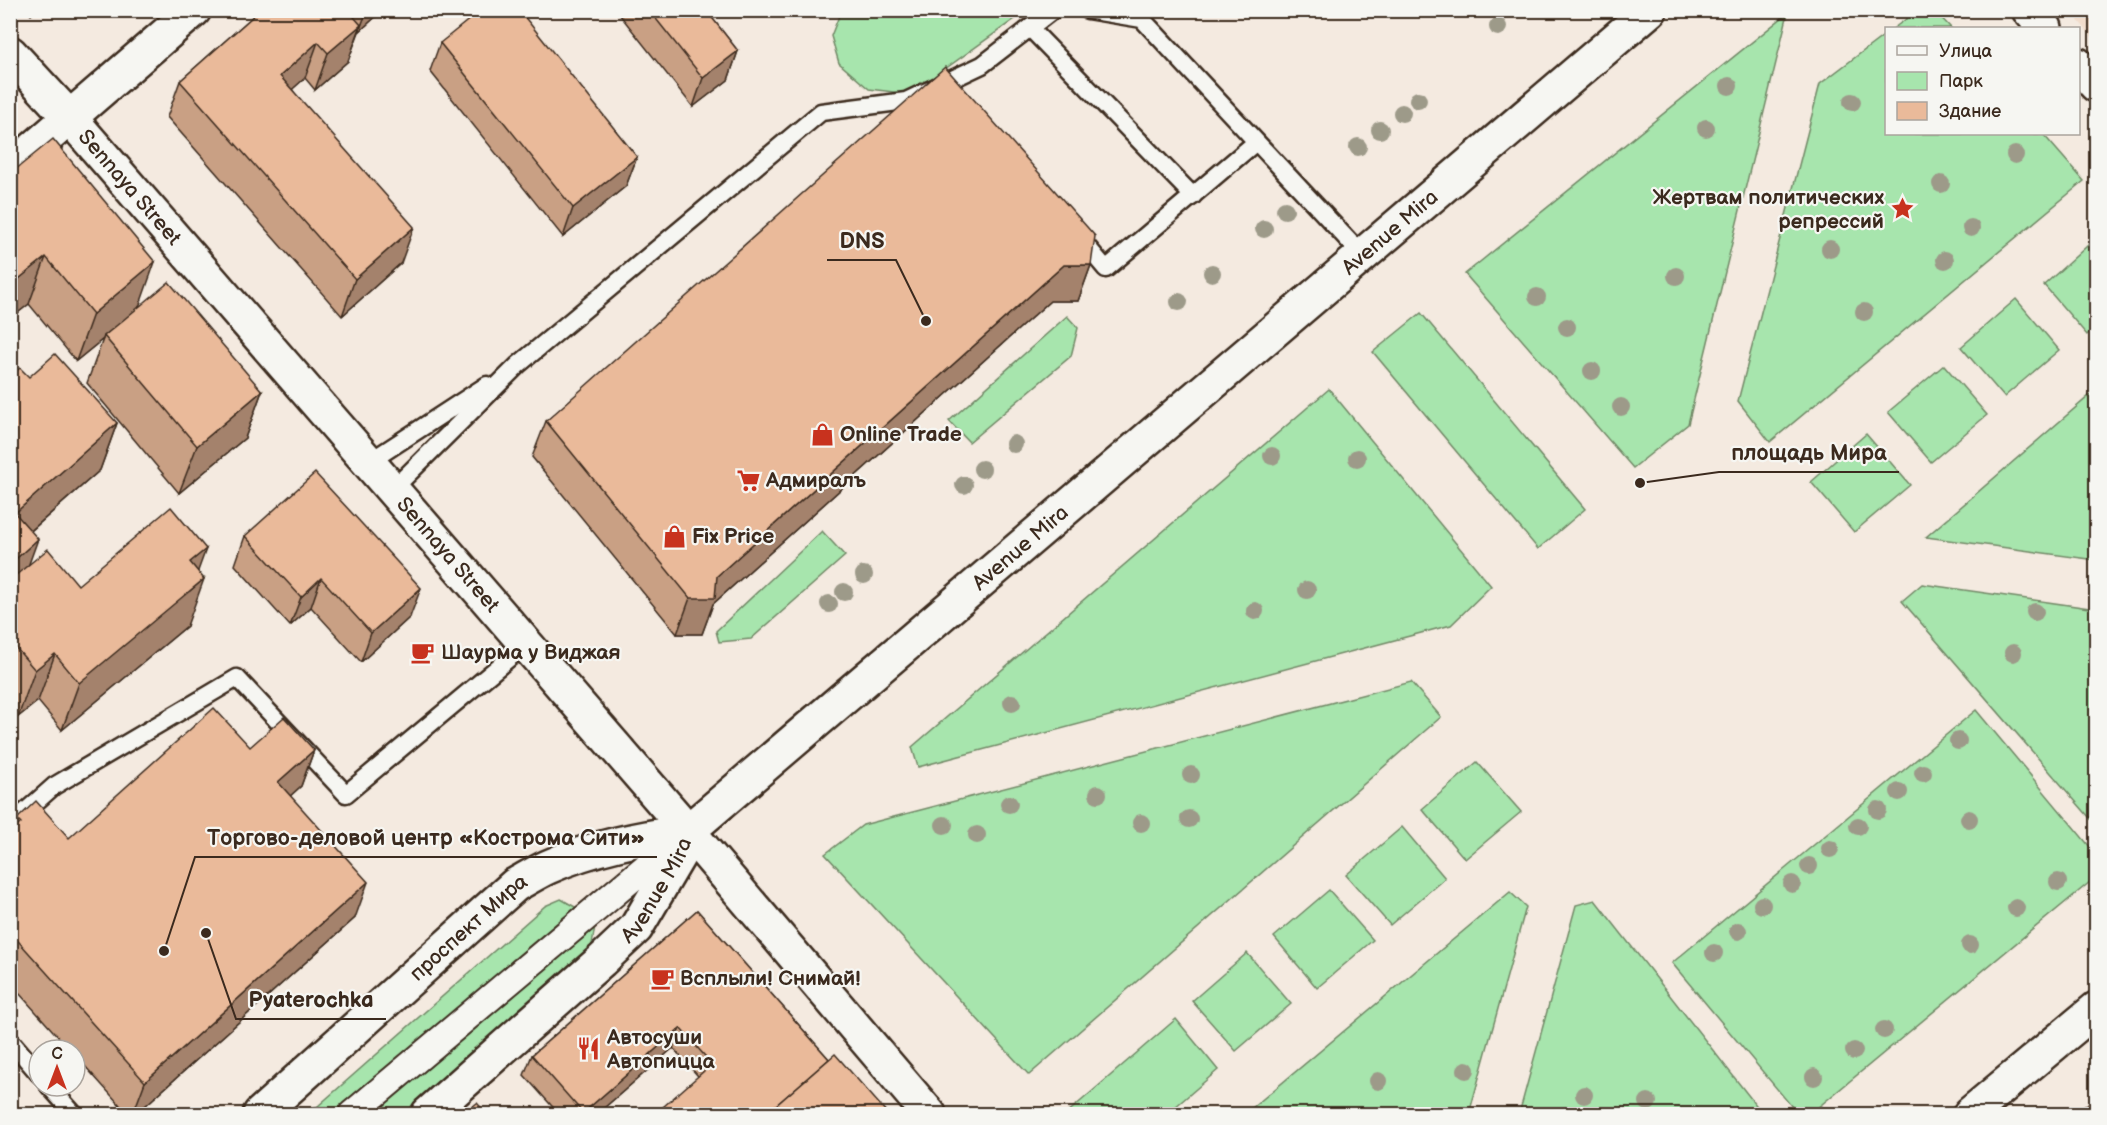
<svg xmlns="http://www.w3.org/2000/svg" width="2107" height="1125" font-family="'Balsamiq Sans',sans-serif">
  <rect width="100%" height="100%" fill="#f4eae0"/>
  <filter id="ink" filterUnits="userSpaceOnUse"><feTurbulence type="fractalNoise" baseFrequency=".0167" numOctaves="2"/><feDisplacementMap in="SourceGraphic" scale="12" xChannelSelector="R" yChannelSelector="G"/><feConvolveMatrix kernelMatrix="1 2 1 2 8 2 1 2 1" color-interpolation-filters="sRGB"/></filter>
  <g filter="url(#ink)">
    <!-- built -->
    <path fill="#f1dccb" d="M2070,11H2096V41Z"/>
    <!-- green -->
    <g fill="#a7e5ad" stroke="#718866" stroke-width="1.5">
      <path d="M841,11H1026L910,94L869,89L839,63L831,36Z"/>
      <path d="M1917,11H1935L1951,28H1894Z"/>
      <path d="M1788,13L1688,424L1633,468L1465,274Z"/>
      <path d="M1886,34V134H2043L2084,181L1770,442L1738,401L1820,84Z"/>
      <path d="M2096,238V326L2087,335L2044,285Z"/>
      <path d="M2016,299L2059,350L2004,397L1961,347Z"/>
      <path d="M1421,313L1585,509L1538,549L1373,352Z"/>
      <path d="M1067,316L1078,328L1071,356L969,442L949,421Z"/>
      <path d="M1944,365L1987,415L1931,462L1888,412Z"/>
      <path d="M1329,389L1491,586L1451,625L918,767L912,747Z"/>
      <path d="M2096,390V560L1926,537Z"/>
      <path d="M1866,434L1910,485L1854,532L1811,482Z"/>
      <path d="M822,531L845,556L751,639L719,642L716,631Z"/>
      <path d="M1922,584L2096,609V825L1902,601Z"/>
      <path d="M1411,682L1441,717L1029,1075L825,854L863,825Z"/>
      <path d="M1976,710L2096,854V877L1810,1114H1798L1672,963Z"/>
      <path d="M1477,762L1521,812L1465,859L1422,809Z"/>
      <path d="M1402,827L1445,878L1390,925L1346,875Z"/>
      <path d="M1329,890L1373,940L1317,988L1274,937Z"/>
      <path d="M1510,892L1526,907L1469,1114H1245Z"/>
      <path d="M561,899L596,919L591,951L405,1114H309L545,906Z"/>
      <path d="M1595,900L1763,1114H1519L1576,905Z"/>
      <path d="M1247,953L1291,1004L1236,1051L1192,1001Z"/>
      <path d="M1176,1019L1218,1070L1167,1114H1066Z"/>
    </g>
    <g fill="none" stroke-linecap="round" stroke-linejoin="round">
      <defs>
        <g id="service">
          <path d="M1087,10L1142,19L1363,256"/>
          <path d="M1030,28L1193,196"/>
          <path d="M1079,237L1106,269L1256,142"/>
          <path d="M369,462L487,385"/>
          <path d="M392,490L518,365L821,112L906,101L982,65L1053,10"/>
          <path d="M10,825L54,786L237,678L346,794L526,644"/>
          <path d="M10,1040L39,1074"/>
          <path d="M49,1086L74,1114"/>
        </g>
        <path id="pedestrian" d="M352,1114L685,834"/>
        <path id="minor" d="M1970,1114L2096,1009"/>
        <g id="tertiary">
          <path id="s1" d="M10,53L70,118L688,831L929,1114"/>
          <path d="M10,169L194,10"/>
        </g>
        <g id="secondary">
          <path d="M2029,10L2045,28"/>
          <path d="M2078,65L2096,85"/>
          <path id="s2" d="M260,1114L515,885C526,879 537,872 548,867C592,847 641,838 688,831"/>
          <path id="s3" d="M428,1114L601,961L636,928L679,855L688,831L1650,10"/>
        </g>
      </defs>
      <!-- service casing -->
      <use href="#service" stroke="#3b2a1e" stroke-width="21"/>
      <!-- pedestrian casing -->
      <use href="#pedestrian" stroke="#3b2a1e" stroke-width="30"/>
      <!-- minor casing -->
      <use href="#minor" stroke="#3b2a1e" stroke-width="38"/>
      <!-- tertiary casing -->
      <use href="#tertiary" stroke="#3b2a1e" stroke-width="38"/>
      <!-- secondary casing -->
      <use href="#secondary" stroke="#3b2a1e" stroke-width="38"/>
      <!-- service -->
      <use href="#service" stroke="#f6f6f2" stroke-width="16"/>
      <!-- pedestrian -->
      <use href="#pedestrian" stroke="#f6f6f2" stroke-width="26"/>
      <!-- minor -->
      <use href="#minor" stroke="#f6f6f2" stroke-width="33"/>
      <!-- tertiary -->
      <use href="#tertiary" stroke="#f6f6f2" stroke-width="33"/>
      <!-- secondary -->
      <use href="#secondary" stroke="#f6f6f2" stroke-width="33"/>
    </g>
    <!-- trees -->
    <g fill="#9d9a89">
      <circle cx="1498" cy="27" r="9"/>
      <circle cx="1729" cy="86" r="9"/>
      <circle cx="1418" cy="100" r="9"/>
      <circle cx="1852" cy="102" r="9"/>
      <circle cx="1402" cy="113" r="9"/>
      <circle cx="1706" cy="128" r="9"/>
      <circle cx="1380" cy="130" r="9"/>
      <circle cx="1358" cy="147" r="9"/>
      <circle cx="2015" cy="155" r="9"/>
      <circle cx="1941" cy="184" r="9"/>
      <circle cx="1285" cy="210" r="9"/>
      <circle cx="1971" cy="228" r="9"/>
      <circle cx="1264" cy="229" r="9"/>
      <circle cx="1830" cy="249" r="9"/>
      <circle cx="1945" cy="260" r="9"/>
      <circle cx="1212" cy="273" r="9"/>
      <circle cx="1676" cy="276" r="9"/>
      <circle cx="1537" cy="297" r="9"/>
      <circle cx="1179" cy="302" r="9"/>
      <circle cx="1864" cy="312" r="9"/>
      <circle cx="1567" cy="327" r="9"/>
      <circle cx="1592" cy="371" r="9"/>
      <circle cx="1621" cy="407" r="9"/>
      <circle cx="1014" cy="444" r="9"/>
      <circle cx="1272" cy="456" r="9"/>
      <circle cx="1357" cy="458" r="9"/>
      <circle cx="982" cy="469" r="9"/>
      <circle cx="964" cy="485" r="9"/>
      <circle cx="864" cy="575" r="9"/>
      <circle cx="1307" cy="590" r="9"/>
      <circle cx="844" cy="592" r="9"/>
      <circle cx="829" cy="604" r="9"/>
      <circle cx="1255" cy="611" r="9"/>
      <circle cx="2035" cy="612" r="9"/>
      <circle cx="2013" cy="653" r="9"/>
      <circle cx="1012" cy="703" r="9"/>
      <circle cx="1958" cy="741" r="9"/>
      <circle cx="1923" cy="773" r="9"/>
      <circle cx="1191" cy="775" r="9"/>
      <circle cx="1899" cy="792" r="9"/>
      <circle cx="1098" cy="794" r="9"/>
      <circle cx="1009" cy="804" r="9"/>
      <circle cx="1878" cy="810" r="9"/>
      <circle cx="1189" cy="819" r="9"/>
      <circle cx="1969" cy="819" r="9"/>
      <circle cx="1141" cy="823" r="9"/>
      <circle cx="944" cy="825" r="9"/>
      <circle cx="1858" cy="826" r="9"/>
      <circle cx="977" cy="835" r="9"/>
      <circle cx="1830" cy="849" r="9"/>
      <circle cx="1809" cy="866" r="9"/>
      <circle cx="2058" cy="882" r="9"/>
      <circle cx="1792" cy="884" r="9"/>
      <circle cx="1762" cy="905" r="9"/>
      <circle cx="2016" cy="908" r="9"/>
      <circle cx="1738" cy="931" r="9"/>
      <circle cx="1970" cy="945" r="9"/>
      <circle cx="1714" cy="953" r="9"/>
      <circle cx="1884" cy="1030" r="9"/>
      <circle cx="1854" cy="1051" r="9"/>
      <circle cx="1466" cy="1070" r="9"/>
      <circle cx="1814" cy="1077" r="9"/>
      <circle cx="1378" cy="1081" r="9"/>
      <circle cx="1584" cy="1095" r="9"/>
      <circle cx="1648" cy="1102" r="9"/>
    </g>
    <!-- wall -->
    <g fill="#c9a084" stroke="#3b2a1e" stroke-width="1.5">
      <path d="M27,10H36L31,15Z"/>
      <path d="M260,10H383L359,32L348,61L315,90L305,78L292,89L401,263L342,316L167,117L180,81Z"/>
      <path d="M616,10H706L738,51L728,80L693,107Z"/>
      <path d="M440,43L637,157L626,186L563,237L430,71Z"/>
      <path d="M10,174L139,307L262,391L245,438L179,493L87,383L103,339L76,361L29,304L10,319Z"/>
      <path d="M1091,265L1078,301H1050L713,604L702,634H677L532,457L546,421Z"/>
      <path d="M10,376L29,377L117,423L100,470L31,531L29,564L78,585L198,571L187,626L62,730L38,701L18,717L10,708Z"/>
      <path d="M245,536L410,617L361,662L311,607L290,626L235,565Z"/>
      <path d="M250,747L314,750L301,786L290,796L355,918L136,1114H128L75,1055V1050H70L10,983V833L12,831L17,819L69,838Z"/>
      <path d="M697,910L829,1059L888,1114L698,1076L673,1048L597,1114H559L524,1075L532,1055Z"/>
    </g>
    <!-- shaded-wall -->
    <g fill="#a4826c" stroke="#3b2a1e" stroke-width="1.5">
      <path d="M367,10H383L359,32Z"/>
      <path d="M361,25L348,61L315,90L328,53Z"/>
      <path d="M318,42L305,78L267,112L280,76Z"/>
      <path d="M738,51L728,80L693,107L703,78Z"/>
      <path d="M637,157L626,186L563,237L573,208Z"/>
      <path d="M414,227L401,263L342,316L355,279Z"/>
      <path d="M46,257L29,304L10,319V286Z"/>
      <path d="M155,262L138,310L104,336L103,339L76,361L93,314Z"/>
      <path d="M1064,265H1091L1078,301H1050L713,604L702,634H677L690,598L717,576Z"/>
      <path d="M262,391L245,438L179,493L197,446Z"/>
      <path d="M117,423L100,470L10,549L15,513Z"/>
      <path d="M38,539L21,586L10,596V564Z"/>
      <path d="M206,549L191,590L204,579L187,626L62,730L79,683L190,562Z"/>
      <path d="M321,578L311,607L290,626L301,597Z"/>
      <path d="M421,588L410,617L361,662L371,633Z"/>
      <path d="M55,654L38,701L18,717L35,670Z"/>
      <path d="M314,750L301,786L265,819L278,782Z"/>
      <path d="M368,882L355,918L136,1114H133L145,1082Z"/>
      <path d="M680,1028L673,1048L597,1114H582L583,1113Z"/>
    </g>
    <!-- building -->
    <g fill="#eaba9a" stroke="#3b2a1e" stroke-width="1.5">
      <path d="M260,10H348L361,25L328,53L318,42L280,76L414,227L355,279L180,81Z"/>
      <path d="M481,10H519L637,157L573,208L440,43Z"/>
      <path d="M649,10H706L738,51L703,78Z"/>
      <path d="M945,67L1095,236L1091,265H1064L717,576L715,598H690L546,421Z"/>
      <path d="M53,139L155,262L93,314L46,257L10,286V174Z"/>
      <path d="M169,282L262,391L197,446L104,336Z"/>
      <path d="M55,354L117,423L15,513L38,539L10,564V376L20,368L29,377Z"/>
      <path d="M315,473L421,588L371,633L321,578L301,597L245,536Z"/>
      <path d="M171,507L206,549L190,562L204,579L79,683L55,654L35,670L10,641V580L48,549L78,585Z"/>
      <path d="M214,708L250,747L284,717L314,750L278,782L368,882L145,1082L10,932V833L21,823L17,819L36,801L69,838Z"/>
      <path d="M697,910L829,1059L766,1114H655L712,1064L680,1028L583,1113L532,1055Z"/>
      <path d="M835,1054L888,1114H766Z"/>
      <path d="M2097,1096V1114H2075Z"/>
      <path d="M477,1103L487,1114H463Z"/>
    </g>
  </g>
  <!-- icons -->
  <defs>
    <symbol id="sight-bare" viewBox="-9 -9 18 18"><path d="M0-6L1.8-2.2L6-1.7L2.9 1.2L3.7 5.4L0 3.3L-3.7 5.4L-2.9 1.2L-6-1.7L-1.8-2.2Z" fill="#c8321e" stroke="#f6f6f2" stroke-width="2.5" paint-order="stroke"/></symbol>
    <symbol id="shop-bare" viewBox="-9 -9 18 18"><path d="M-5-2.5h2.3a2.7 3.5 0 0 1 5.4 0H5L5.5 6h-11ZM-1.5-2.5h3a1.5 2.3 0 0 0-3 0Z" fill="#c8321e" stroke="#f6f6f2" stroke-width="2.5" paint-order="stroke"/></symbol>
    <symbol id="supermarket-bare" viewBox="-9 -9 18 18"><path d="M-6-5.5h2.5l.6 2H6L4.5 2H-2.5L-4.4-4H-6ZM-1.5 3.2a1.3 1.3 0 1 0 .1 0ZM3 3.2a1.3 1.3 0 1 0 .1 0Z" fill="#c8321e" stroke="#f6f6f2" stroke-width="2.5" paint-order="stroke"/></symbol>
    <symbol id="cafe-bare" viewBox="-9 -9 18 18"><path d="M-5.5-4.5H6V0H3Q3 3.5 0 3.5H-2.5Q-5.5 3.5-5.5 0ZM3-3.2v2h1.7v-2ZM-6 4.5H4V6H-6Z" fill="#c8321e" stroke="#f6f6f2" stroke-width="2.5" paint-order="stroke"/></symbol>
    <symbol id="restaurant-bare" viewBox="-9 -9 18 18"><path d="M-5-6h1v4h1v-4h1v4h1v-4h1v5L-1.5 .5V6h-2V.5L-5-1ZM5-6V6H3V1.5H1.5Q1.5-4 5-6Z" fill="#c8321e" stroke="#f6f6f2" stroke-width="2.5" paint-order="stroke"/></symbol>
  </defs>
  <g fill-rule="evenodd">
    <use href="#sight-bare" x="1886" y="192" width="33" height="33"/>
    <use href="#shop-bare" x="806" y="418" width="33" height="33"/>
    <use href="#supermarket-bare" x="732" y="464" width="33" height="33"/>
    <use href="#shop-bare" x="658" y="520" width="33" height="33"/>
    <use href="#cafe-bare" x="406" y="636" width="33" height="33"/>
    <use href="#cafe-bare" x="646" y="962" width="33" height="33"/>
    <use href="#restaurant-bare" x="572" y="1032" width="33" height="33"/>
  </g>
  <g text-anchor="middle" stroke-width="4.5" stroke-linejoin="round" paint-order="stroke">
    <!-- street labels -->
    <g font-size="21" fill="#3b2a1e" stroke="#f6f6f2">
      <text dy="7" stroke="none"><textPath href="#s1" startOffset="180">Sennaya Street</textPath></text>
      <text dy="7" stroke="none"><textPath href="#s3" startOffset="1312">Avenue Mira</textPath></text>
      <text dy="7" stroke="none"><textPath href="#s3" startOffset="826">Avenue Mira</textPath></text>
      <text dy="7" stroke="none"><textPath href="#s1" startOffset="666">Sennaya Street</textPath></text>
      <text dy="7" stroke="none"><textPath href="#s3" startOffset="322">Avenue Mira</textPath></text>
      <text dy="7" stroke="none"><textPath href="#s2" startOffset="280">проспект Мира</textPath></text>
    </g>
    <!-- poi labels -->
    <g font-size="21" font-weight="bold" fill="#3b2a1e" stroke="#f6f6f2" text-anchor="start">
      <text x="1884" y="204" text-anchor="end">Жертвам политических<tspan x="1884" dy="24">репрессий</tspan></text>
      <text x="840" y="441">Online Trade</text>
      <text x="766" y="487">Адмиралъ</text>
      <text x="692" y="543">Fix Price</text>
      <text x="441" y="659">Шаурма у Виджая</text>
      <text x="680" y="985">Всплыли! Снимай!</text>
      <text x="607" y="1044">Автосуши<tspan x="607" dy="24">Автопицца</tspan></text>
    </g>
  </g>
  <!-- callouts -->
  <path fill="none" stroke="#3b2a1e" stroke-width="2" d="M926 321L896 260H827M1640 483L1719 472H1899M164 951L195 857H657M206 933L236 1019H386"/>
  <g fill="#3b2a1e" stroke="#f6f6f2" stroke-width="2">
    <circle cx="926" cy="321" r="6"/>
    <circle cx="1640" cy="483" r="6"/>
    <circle cx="164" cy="951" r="6"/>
    <circle cx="206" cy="933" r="6"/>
  </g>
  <g font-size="22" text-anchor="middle" font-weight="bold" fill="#3b2a1e" stroke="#f6f6f2" stroke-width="4.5" stroke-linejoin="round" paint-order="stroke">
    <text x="862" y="248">DNS</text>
    <text x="1809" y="460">площадь Мира</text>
    <text x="426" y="845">Торгово-деловой центр «Кострома Сити»</text>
    <text x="311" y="1007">Pyaterochka</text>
  </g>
  <!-- margin -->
  <rect width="2107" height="1125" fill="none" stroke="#f6f6f2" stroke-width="36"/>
  <rect x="18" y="18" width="2071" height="1089" fill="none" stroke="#3b2a1e" stroke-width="2" filter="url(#ink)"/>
  <!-- legend -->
  <rect x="1885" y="27" width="195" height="108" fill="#f6f6f2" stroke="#aba49d" stroke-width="1.5"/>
  <rect x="1897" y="46" width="30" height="9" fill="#f6f6f2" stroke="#aba49d" stroke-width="1.5"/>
  <text x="1939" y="57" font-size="18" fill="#3b2a1e">Улица</text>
  <rect x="1897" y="72" width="30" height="18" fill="#a7e5ad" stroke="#aba49d" stroke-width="1.5"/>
  <text x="1939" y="87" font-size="18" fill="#3b2a1e">Парк</text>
  <rect x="1897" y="102" width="30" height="18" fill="#eaba9a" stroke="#aba49d" stroke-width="1.5"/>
  <text x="1939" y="117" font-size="18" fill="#3b2a1e">Здание</text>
  <!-- north arrow -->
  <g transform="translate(57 1068)"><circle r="28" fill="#f6f6f2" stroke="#aba49d" stroke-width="1.5"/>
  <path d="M0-4.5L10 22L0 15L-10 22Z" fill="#c8321e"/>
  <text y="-9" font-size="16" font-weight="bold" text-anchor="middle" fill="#3b2a1e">С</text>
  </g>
</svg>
